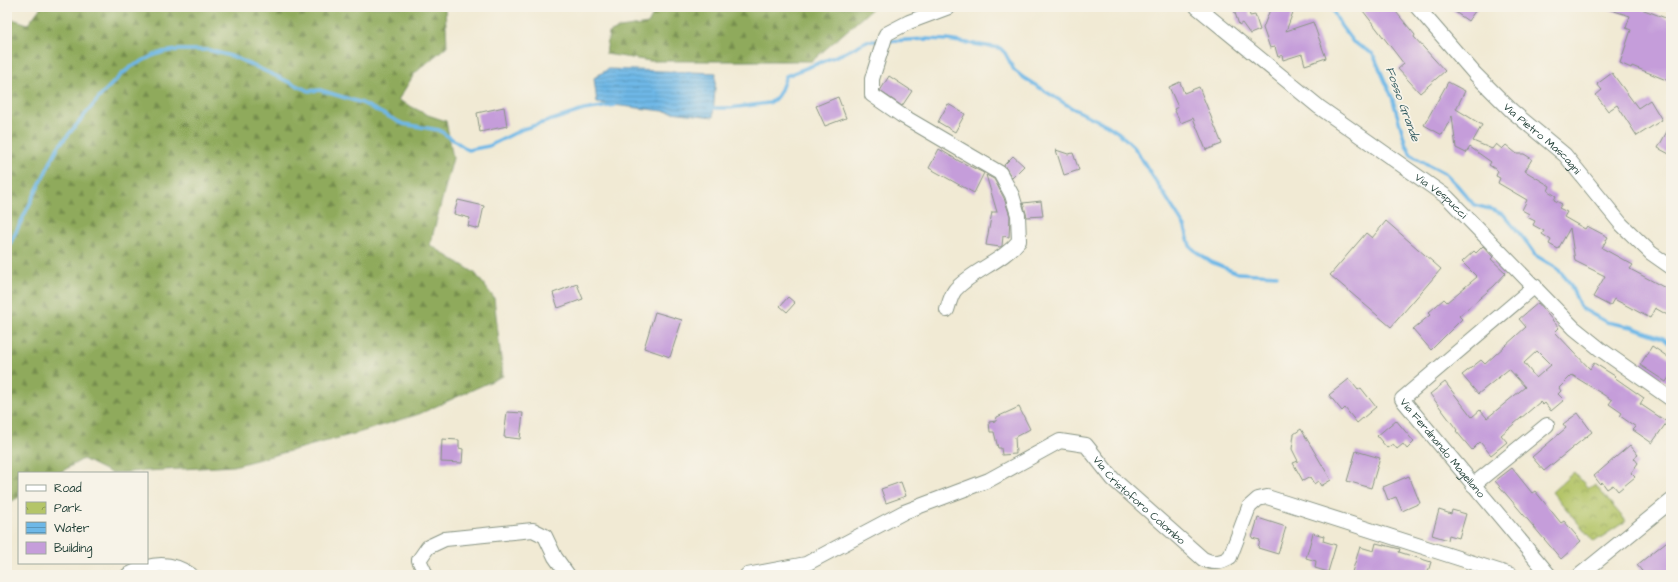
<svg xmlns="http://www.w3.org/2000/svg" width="1678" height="582" font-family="'Architects Daughter',sans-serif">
  <defs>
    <pattern id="forest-firs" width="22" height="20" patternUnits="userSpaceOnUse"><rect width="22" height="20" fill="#8faa5c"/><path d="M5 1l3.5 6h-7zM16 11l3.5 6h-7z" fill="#748c4d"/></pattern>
    <pattern id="park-crowns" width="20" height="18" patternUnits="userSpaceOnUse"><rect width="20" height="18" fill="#b4c568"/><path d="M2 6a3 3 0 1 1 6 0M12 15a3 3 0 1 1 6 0" fill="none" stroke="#92a156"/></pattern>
    <pattern id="water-rules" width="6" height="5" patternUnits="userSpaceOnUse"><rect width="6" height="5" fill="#6eb8e7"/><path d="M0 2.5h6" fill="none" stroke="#5a97bc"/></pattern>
  </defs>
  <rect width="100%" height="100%" fill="#f7f3e8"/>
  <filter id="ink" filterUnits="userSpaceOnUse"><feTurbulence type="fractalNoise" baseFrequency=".025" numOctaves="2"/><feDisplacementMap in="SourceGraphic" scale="8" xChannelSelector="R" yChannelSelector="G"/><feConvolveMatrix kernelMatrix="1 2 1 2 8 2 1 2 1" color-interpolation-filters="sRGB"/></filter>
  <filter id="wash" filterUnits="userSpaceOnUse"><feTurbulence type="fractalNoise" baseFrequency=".012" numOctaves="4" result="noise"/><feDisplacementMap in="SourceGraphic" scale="16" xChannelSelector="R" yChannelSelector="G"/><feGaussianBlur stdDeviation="0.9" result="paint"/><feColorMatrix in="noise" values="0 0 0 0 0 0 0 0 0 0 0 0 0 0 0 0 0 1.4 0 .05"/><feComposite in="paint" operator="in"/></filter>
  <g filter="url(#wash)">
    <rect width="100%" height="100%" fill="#f1ead4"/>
    <!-- forest -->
    <g fill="url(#forest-firs)" stroke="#577448">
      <path d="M41,7H445L447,46L415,73L398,100L428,115L446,121L453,158L430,245L475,273L494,298L503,376L419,414L361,432L234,466L111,473L83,459L59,473H19V497L7,504V11L9,18L28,24Z"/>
      <path d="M657,7H874L812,61H650L606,54L609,33L620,28L648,24Z"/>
    </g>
    <!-- park -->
    <path fill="url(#park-crowns)" stroke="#6a814e" d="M1574,472L1588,488L1595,485L1626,521L1594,542L1552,492Z"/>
    <!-- water -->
    <path fill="url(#water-rules)" stroke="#467a8e" d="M608,69L716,73L713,117L597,103L594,78Z"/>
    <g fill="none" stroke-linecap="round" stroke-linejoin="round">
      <!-- stream -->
      <g stroke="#6eb8e7" stroke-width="3.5">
        <path d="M1331,7L1341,26L1353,42L1373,54L1392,97L1406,145L1410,153L1414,157L1446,174L1457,185L1474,205L1494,210L1504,215L1524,239L1535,255L1558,269L1569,282L1581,308L1606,322L1632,327L1663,338L1671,345"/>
        <path d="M888,41L927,39L947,40L1000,48L1005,53L1014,70L1024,78L1072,108L1107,125L1119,133L1134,147L1185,227L1190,246L1200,255L1213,263L1238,273L1277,275"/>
        <path d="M709,108H730L769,103C780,98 782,86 786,76L844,53L867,41H879"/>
        <path d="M7,250L58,147L104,92L122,74L131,67L152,56L163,52L178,50H209L234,57L309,91L320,90L362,103L403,124L439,130L468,150L489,146L523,129L584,110L615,105"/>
      </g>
    </g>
    <g id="blocks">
      <!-- building -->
      <g fill="#c59dda" fill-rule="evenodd">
        <path d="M1233,7H1248L1250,16L1255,15L1260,30L1250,34L1242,23L1239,25Z"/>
        <path d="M1271,7H1295L1286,31L1313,22L1326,58L1305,65L1302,54L1283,60L1282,55L1278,57L1275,47L1270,48L1263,28Z"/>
        <path d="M1360,7H1392L1415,35L1414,37L1445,71L1420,93L1398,69L1404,64Z"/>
        <path d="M1448,7H1478L1468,21Z"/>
        <path d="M1608,7H1636L1671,20V82L1632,66L1631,68L1620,63L1631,30L1626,28L1630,16L1608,9Z"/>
        <path d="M1612,73L1638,108L1650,100L1662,120L1637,136L1617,105L1608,111L1596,95L1602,90L1597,84Z"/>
        <path d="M889,76L912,91L902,106L880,91Z"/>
        <path d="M1180,82L1184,93L1199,87L1222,144L1206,150L1193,118L1181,123L1174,109L1178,107L1169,87Z"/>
        <path d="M1448,82L1465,91L1456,109L1482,125L1473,141L1492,149L1496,144L1502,149L1506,145L1517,154H1524L1532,159L1525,171L1550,186L1548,191L1556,196L1554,200L1562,204L1559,208L1567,212L1564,217L1585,229L1587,226L1608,237L1602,248L1633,265L1630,269L1671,291V317L1655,308L1650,318L1614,299L1610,306L1593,297L1605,276L1575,261L1570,228L1558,249L1549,244L1551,240L1542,234L1544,231L1533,225L1535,221L1527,217L1529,214L1522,210L1527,200L1498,183L1500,178L1496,176L1498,171L1489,165L1491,162L1470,147L1466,153L1456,148L1452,116L1442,135L1424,125Z"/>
        <path d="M838,97L846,118L825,126L816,106Z"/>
        <path d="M948,104L965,114L955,132L938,122Z"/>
        <path d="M504,107L507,126L480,132L477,113Z"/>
        <path d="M1671,124V155L1658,148Z"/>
        <path d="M939,149L959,161L984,173L974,193L929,168Z"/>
        <path d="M1056,150L1068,154L1073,153L1079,170L1064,175Z"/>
        <path d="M1013,156L1024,166L1012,178L1004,165Z"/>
        <path d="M986,175L994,179L1004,198L1010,216L1009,237L1003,236L1002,246L1000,247L986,245L992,212H997Z"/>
        <path d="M458,200L484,206L479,229L468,226L470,218L454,214Z"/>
        <path d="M1041,201L1043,216L1027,217L1023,203Z"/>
        <path d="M1386,221L1441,269L1391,327L1330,275L1366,233L1372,238Z"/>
        <path d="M1483,246L1493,257L1491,259L1506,273L1494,286L1459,316L1462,319L1431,350L1413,329L1430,315L1428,313L1444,299L1447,302L1477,277L1462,262L1474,251L1476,253Z"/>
        <path d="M577,284L583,299L558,308L553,293Z"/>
        <path d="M788,297L795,303L787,312L780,306Z"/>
        <path d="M1538,303L1559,328L1555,332L1590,369L1594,363L1615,376L1614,377L1644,398L1640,404L1667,422L1652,443L1633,430L1636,427L1620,416L1622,413L1609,404L1612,400L1572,375L1559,388L1561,391L1558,394L1564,400L1551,411L1545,403L1543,405L1540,402L1501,435L1507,442L1491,455L1480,442L1472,450L1456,431L1457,430L1430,394L1445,382L1472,417L1480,410L1487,418L1525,387L1509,369L1478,394L1462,375L1481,360L1485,364L1526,327L1519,319ZM1537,351L1551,365L1536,378L1524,363Z"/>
        <path d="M655,312L682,320L670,357L644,348Z"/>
        <path d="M1652,346L1671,359V374L1666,382L1640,365Z"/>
        <path d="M1349,379L1358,390L1361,388L1376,407L1357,423L1345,408L1342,411L1329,395Z"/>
        <path d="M1019,407L1030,429L1015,437L1016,454L1002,455L1001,448H998L994,432H990L989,422L996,421L997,417Z"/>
        <path d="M507,412L523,413L520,439L504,437Z"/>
        <path d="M1578,413L1592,432L1544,471L1532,457L1566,428L1563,424Z"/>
        <path d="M1396,420L1414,442L1407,449L1403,444L1397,449L1393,444L1387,448L1377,436Z"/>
        <path d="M1301,429L1331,480L1321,486L1318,481L1314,484L1310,477L1303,481L1293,463L1298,461L1292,449L1294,434Z"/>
        <path d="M442,439L459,440V448L463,449L462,463L441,462Z"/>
        <path d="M1630,445L1638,455L1634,458L1638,463L1631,473L1635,477L1618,491L1613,485L1607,489L1602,482L1600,484L1594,476Z"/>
        <path d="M1356,451L1380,458L1371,488L1347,481Z"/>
        <path d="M1512,468L1532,493L1535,491L1561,523L1564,521L1581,541L1561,559L1495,481Z"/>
        <path d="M1409,476L1420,503L1402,511L1396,497L1388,500L1383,487Z"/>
        <path d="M901,482L906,496L886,503L881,489Z"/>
        <path d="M1439,510L1451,514L1452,510L1466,514L1459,538L1449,535L1448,540L1432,535Z"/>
        <path d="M1258,518L1286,527L1278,554L1258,548L1260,540L1252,538Z"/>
        <path d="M1313,533L1324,536L1323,541L1336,545L1328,572L1315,568L1316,561L1306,558Z"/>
        <path d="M1671,538V575H1645L1637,565Z"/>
        <path d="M1376,543L1400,549L1399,552L1431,562L1427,575H1354L1355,573L1352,572L1360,547L1374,551Z"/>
      </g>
    </g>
  </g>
  <g filter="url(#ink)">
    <use href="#blocks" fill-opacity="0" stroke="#889484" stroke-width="1"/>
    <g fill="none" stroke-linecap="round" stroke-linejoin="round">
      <defs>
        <g id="street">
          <path id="s1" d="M1197,7L1319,107L1447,197L1574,328L1600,349L1671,399"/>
          <path id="s2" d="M1417,7L1475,74L1512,111L1565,155L1621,224L1651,253L1671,267"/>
          <path id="s3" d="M1535,286L1402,399L1549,575"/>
          <path d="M947,310C949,304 951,295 955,290C973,270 1002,262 1019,241L1018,215L1012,195L1000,173L901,115L872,95V79L886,34L909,22L949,7"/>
          <path d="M1473,485L1547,425"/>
          <path d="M128,575C149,563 170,560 191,575"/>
          <path d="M426,575L419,560L428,547L445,539L533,530L545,536L555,557L568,575"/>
          <path id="s4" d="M747,575L806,564L904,512L989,480L1060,441L1086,445L1113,479L1203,559C1213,564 1221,563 1230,557L1249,507L1258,499L1267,497L1511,575"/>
          <path d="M1580,575L1671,501"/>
        </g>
      </defs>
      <!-- street casing -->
      <use href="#street" stroke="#889484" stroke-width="16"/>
      <!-- street -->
      <use href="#street" stroke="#fff" stroke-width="14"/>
    </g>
  </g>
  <g text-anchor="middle" stroke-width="3.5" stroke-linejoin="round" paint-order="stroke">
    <!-- street labels -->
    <g font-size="11" fill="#1f3d34" stroke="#f7f3e8">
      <text dy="4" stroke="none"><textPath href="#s2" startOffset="182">Via Pietro Mascagni</textPath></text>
      <text dy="4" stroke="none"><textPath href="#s1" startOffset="309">Via Vespucci</textPath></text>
      <text dy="4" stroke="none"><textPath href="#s3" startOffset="238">Via Ferdinando Magellano</textPath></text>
      <text dy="4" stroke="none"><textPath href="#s4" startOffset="446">Via Cristoforo Colombo</textPath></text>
    </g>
    <!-- water labels -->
    <g font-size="12" font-style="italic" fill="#335c61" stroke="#f7f3e8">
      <text transform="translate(1403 104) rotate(70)" y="4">Fosso Grande</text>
    </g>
  </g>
  <!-- margin -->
  <rect width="1678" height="582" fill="none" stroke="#f7f3e8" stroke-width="24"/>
  <!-- legend -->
  <rect x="18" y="472" width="130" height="92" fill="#f7f3e8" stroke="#a1aaa0"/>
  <rect x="26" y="485" width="20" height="6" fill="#ffffff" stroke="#a1aaa0"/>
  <text x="54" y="492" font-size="12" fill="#1f3d34">Road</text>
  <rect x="26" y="502" width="20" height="12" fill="url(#park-crowns)" stroke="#a1aaa0"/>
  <text x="54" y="512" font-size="12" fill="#1f3d34">Park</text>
  <rect x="26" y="522" width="20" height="12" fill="url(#water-rules)" stroke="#a1aaa0"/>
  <text x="54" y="532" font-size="12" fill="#1f3d34">Water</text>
  <rect x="26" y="542" width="20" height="12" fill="#c59dda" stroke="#a1aaa0"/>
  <text x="54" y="552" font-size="12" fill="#1f3d34">Building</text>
</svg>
